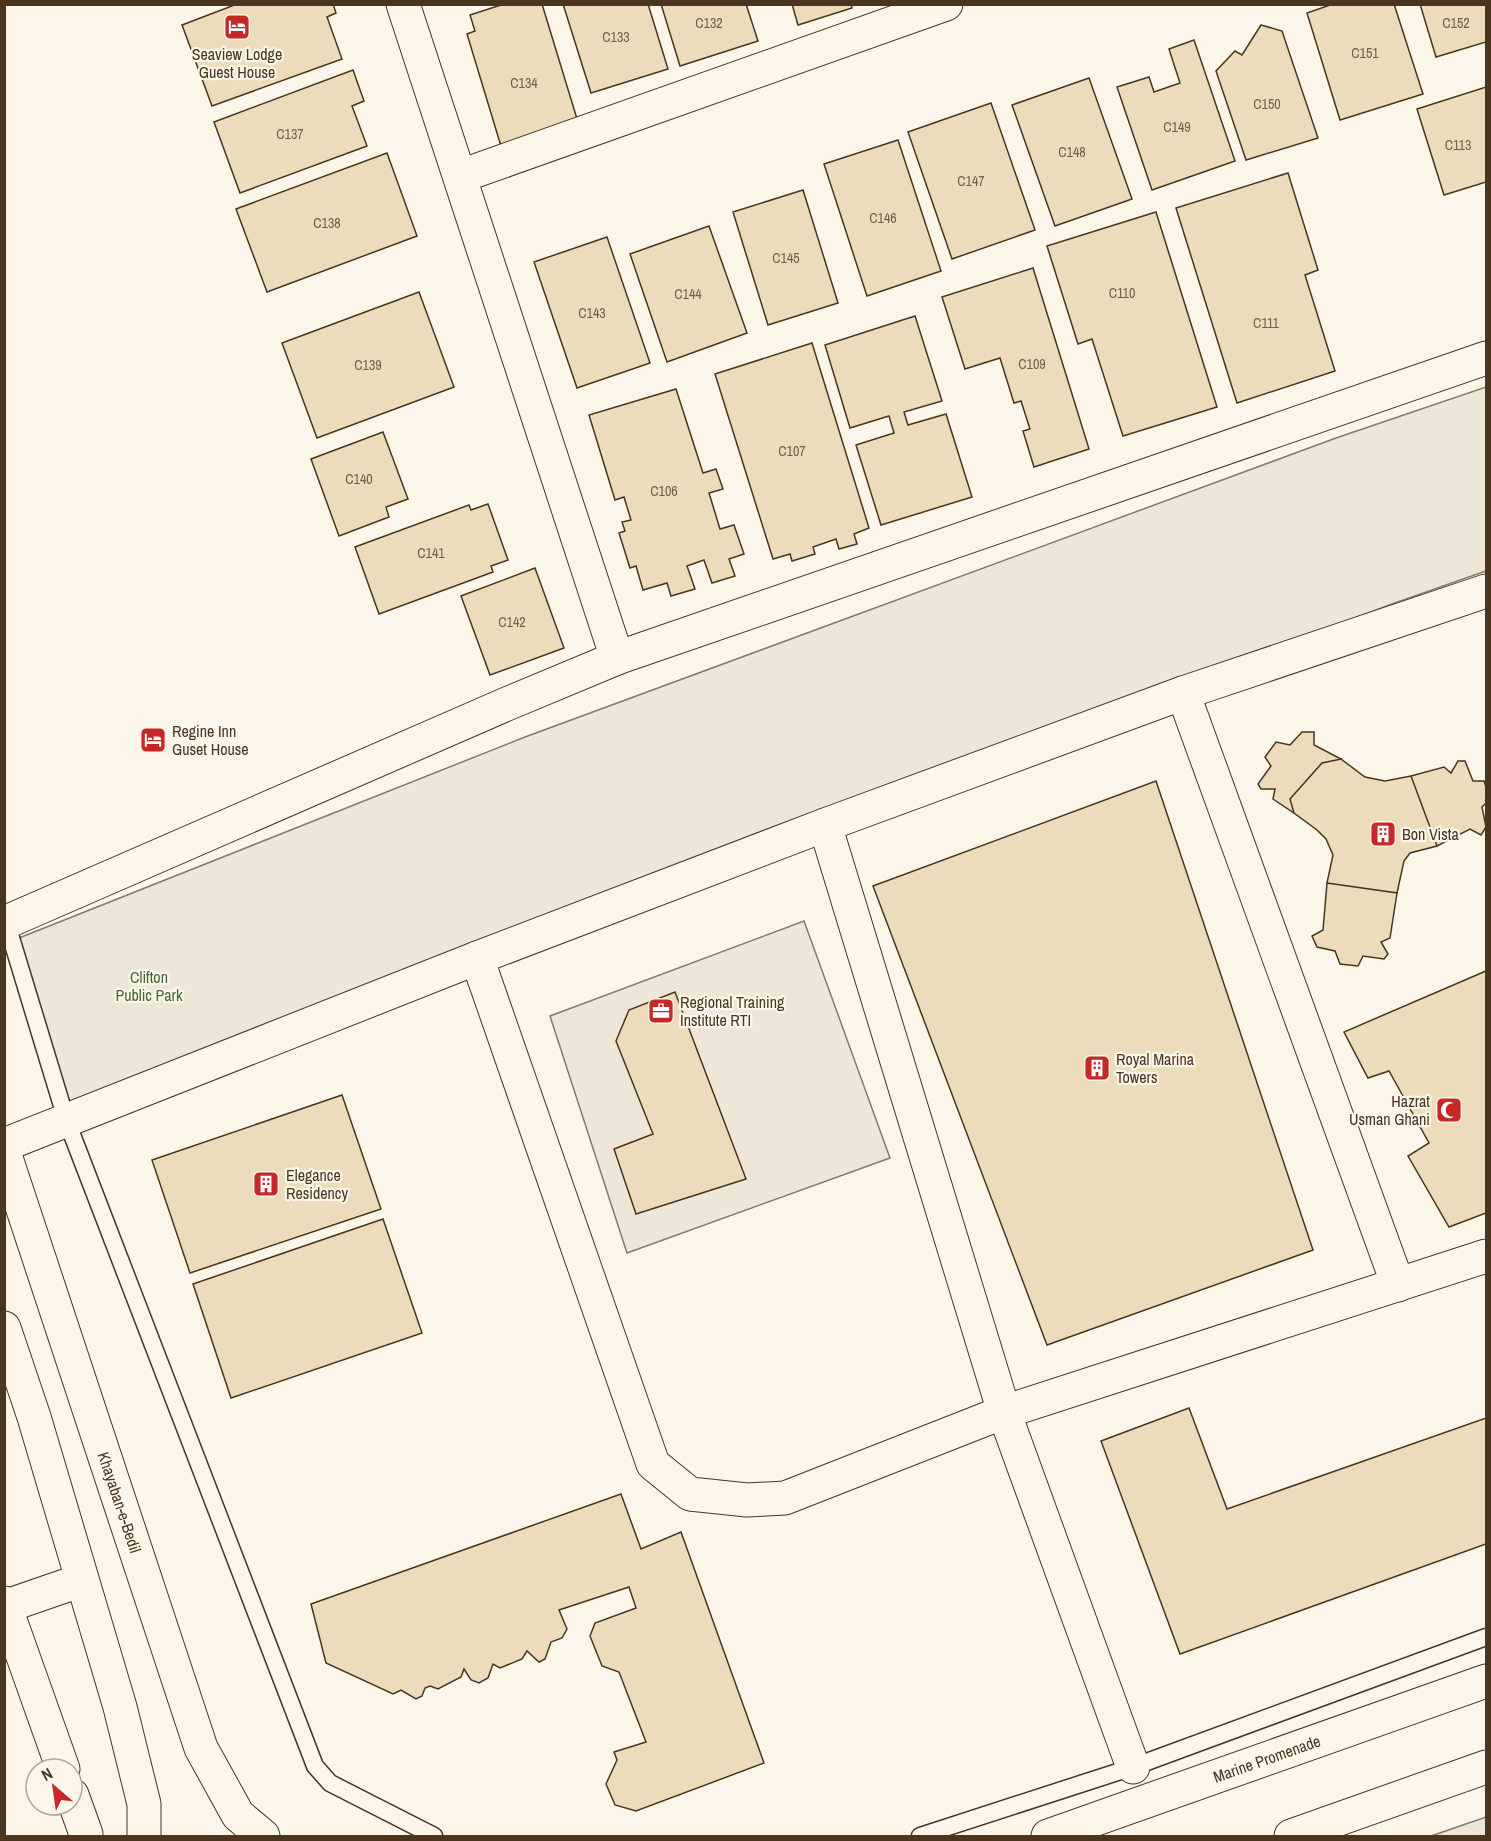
<svg xmlns="http://www.w3.org/2000/svg" width="1491" height="1841" font-family="'Archivo Narrow',sans-serif">
  <rect width="100%" height="100%" fill="#fbf6e9"/>
  <!-- green -->
  <g fill="#ede6d9" stroke="#887966" stroke-width="1.5">
    <path d="M1486,387V571L1392,604L742,848L66,1119L14,940L525,737L1336,438Z"/>
    <path d="M804,921L890,1158L627,1253L550,1016Z"/>
  </g>
  <!-- parking -->
  <path fill="#ede7d9" stroke="#887966" stroke-width="1.5" d="M1486,1817V1836H1431Z"/>
  <!-- building -->
  <g fill="#ecdcbc" stroke="#4a3520" stroke-width="1.5">
    <path d="M237,4H333L336,13L327,17L342,59L212,106L182,25Z"/>
    <path d="M504,4H542L581,132L504,156L467,34L475,31L470,15Z"/>
    <path d="M563,4H648L668,69L591,93Z"/>
    <path d="M661,4H746L758,41L680,66Z"/>
    <path d="M792,4H851L852,8L798,25Z"/>
    <path d="M1333,4H1394L1423,94L1340,120L1307,13Z"/>
    <path d="M1420,4H1486V42L1436,57Z"/>
    <path d="M1261,25L1282,31L1318,138L1246,160L1216,71L1235,51L1242,55Z"/>
    <path d="M1194,40L1235,161L1152,190L1117,87L1149,77L1154,92L1180,83L1169,49Z"/>
    <path d="M353,70L364,101L352,106L367,146L240,193L214,122Z"/>
    <path d="M1089,78L1132,199L1055,226L1012,105Z"/>
    <path d="M1486,87V182L1444,195L1417,109Z"/>
    <path d="M991,103L1035,230L952,259L908,132Z"/>
    <path d="M898,140L941,271L867,296L824,164Z"/>
    <path d="M387,153L417,236L267,292L236,209Z"/>
    <path d="M1288,173L1318,270L1305,275L1335,371L1237,403L1176,208Z"/>
    <path d="M803,190L838,303L768,325L733,212Z"/>
    <path d="M1156,212L1217,407L1123,436L1092,339L1078,344L1047,246Z"/>
    <path d="M709,226L747,333L667,362L630,254Z"/>
    <path d="M607,237L650,363L577,388L534,262Z"/>
    <path d="M1033,268L1089,449L1034,467L1023,431L1030,429L1021,401L1014,403L1000,358L965,369L942,297Z"/>
    <path d="M419,292L454,387L317,438L282,343Z"/>
    <path d="M915,316L942,401L904,412L908,425L946,414L972,497L881,525L856,445L894,433L889,416L850,428L825,345Z"/>
    <path d="M812,343L869,528L854,534L857,544L839,549L836,539L813,547L815,554L792,561L790,554L773,559L715,374Z"/>
    <path d="M676,389L703,473L716,469L723,489L709,493L720,529L734,525L744,554L729,559L735,576L712,583L704,560L687,566L695,589L671,596L667,583L643,590L636,566L630,568L619,533L625,531L622,522L631,520L624,497L615,500L589,415Z"/>
    <path d="M383,432L408,499L386,507L389,517L339,536L311,459Z"/>
    <path d="M488,504L508,560L491,566L493,572L379,614L355,547L469,505L471,510Z"/>
    <path d="M535,568L564,648L490,675L461,596Z"/>
    <path d="M1302,732H1314V745L1341,759L1294,813L1273,799L1275,789H1261L1258,784L1271,766L1265,757L1276,742L1290,745Z"/>
    <path d="M1341,759L1365,777L1385,781L1411,776L1433,778L1451,824L1437,846L1410,853L1404,861L1397,893L1387,907L1329,897L1327,883L1333,855L1326,839L1317,830L1294,813L1290,799L1322,763Z"/>
    <path d="M1458,761H1465L1473,781H1484L1486,787V803L1482,807L1486,827L1481,835L1470,829L1437,846L1411,776L1444,767L1451,773Z"/>
    <path d="M1156,781L1313,1250L1047,1345L873,886Z"/>
    <path d="M1327,883L1397,893L1390,938L1381,942L1388,954L1384,959L1363,956L1358,966L1340,964L1335,951L1317,947L1312,936L1323,930Z"/>
    <path d="M1486,971V1213L1449,1227L1408,1156L1429,1143L1389,1071L1368,1078L1344,1032Z"/>
    <path d="M675,992L746,1179L636,1214L614,1149L653,1134L616,1041L629,1010Z"/>
    <path d="M342,1095L381,1209L190,1273L152,1160Z"/>
    <path d="M383,1219L422,1333L231,1398L193,1284Z"/>
    <path d="M1189,1408L1227,1509L1486,1418V1544L1180,1654L1101,1441Z"/>
    <path d="M621,1494L641,1549L681,1532L764,1763L636,1811L615,1805L606,1784L617,1760L614,1752L646,1742L619,1672L602,1666L590,1636L595,1623L636,1608L629,1587L559,1610L567,1629L562,1638L551,1642L545,1659L539,1662L527,1651L522,1659L500,1668L493,1664L488,1678L479,1683L471,1680L464,1669L461,1677L438,1689L430,1686L425,1688L422,1696L416,1699L401,1690L393,1694L326,1663L311,1604Z"/>
  </g>
  <g fill="none" stroke-linecap="round" stroke-linejoin="round">
    <defs>
      <g id="lane">
        <path d="M5,918L66,1119L315,1766L330,1783L434,1836"/>
        <path d="M920,1836L1133,1767L1486,1637"/>
      </g>
      <g id="street">
        <path d="M403,4L617,658"/>
        <path d="M461,176L946,4"/>
        <path d="M1183,693L1398,1285"/>
        <path d="M825,825L1004,1412L1133,1767"/>
        <path d="M4,923L509,703L617,658L1486,358"/>
        <path d="M477,958L653,1464L690,1494L747,1500L785,1498L1004,1412L1486,1256"/>
        <path d="M4,1145L477,958L825,825L1183,693L1486,591"/>
        <path d="M4,1603L63,1769"/>
        <path d="M4,1607L82,1580"/>
        <path d="M72,1795L86,1834L85,1836"/>
      </g>
      <g id="secondary">
        <path id="s1" d="M4,1152L201,1748L238,1815L263,1836"/>
        <path d="M4,1328L34,1417L120,1707L144,1804V1836"/>
        <path id="s2" d="M1048,1836L1486,1681"/>
        <path d="M1291,1836L1486,1767"/>
      </g>
    </defs>
    <!-- lane casing -->
    <use href="#lane" stroke="#4a3520" stroke-width="19"/>
    <!-- street casing -->
    <use href="#street" stroke="#4a3520" stroke-width="35"/>
    <!-- secondary casing -->
    <use href="#secondary" stroke="#4a3520" stroke-width="35"/>
    <!-- lane -->
    <use href="#lane" stroke="#fbf6e9" stroke-width="16"/>
    <!-- street -->
    <use href="#street" stroke="#fbf6e9" stroke-width="33"/>
    <!-- secondary -->
    <use href="#secondary" stroke="#fbf6e9" stroke-width="33"/>
  </g>
  <!-- icons -->
  <defs>
    <symbol id="hotel-square" viewBox="-11 -11 22 22"><rect x="-9" y="-9" width="18" height="18" rx="4" fill="#c62828" stroke="#fbf6e9"/><path d="M-6-4.5h1.5V1H6V5H4.5V3h-9V5H-6ZM-4 0a1.8 1.8 0 1 1 3.6 0ZM.5 0V-2.5h3Q6-2.5 6 0Z" fill="#fff"/></symbol>
    <symbol id="building-square" viewBox="-11 -11 22 22"><rect x="-9" y="-9" width="18" height="18" rx="4" fill="#c62828" stroke="#fbf6e9"/><path d="M-4-6H4V6H1V3H-1V6H-4ZM-2.5-4.3h1.7v1.8h-1.7ZM.8-4.3h1.7v1.8H.8ZM-2.5-1h1.7V.8h-1.7ZM.8-1h1.7V.8H.8Z" fill="#fff"/></symbol>
    <symbol id="office-square" viewBox="-11 -11 22 22"><rect x="-9" y="-9" width="18" height="18" rx="4" fill="#c62828" stroke="#fbf6e9"/><path d="M-6-3h4V-5.5h4V-3h4V5H-6ZM-1-4.5V-3h2v-1.5ZM-6 0V1H6V0Z" fill="#fff"/></symbol>
    <symbol id="mosque-square" viewBox="-11 -11 22 22"><rect x="-9" y="-9" width="18" height="18" rx="4" fill="#c62828" stroke="#fbf6e9"/><path d="M3.5-4.9A6 6 0 1 0 3.5 4.9A5 5 0 1 1 3.5-4.9Z" fill="#fff"/></symbol>
  </defs>
  <g fill-rule="evenodd">
    <use href="#hotel-square" x="222" y="12" width="30" height="30"/>
    <use href="#hotel-square" x="138" y="725" width="30" height="30"/>
    <use href="#building-square" x="1368" y="819" width="30" height="30"/>
    <use href="#office-square" x="646" y="996" width="30" height="30"/>
    <use href="#building-square" x="1082" y="1053" width="30" height="30"/>
    <use href="#mosque-square" x="1434" y="1095" width="30" height="30"/>
    <use href="#building-square" x="251" y="1169" width="30" height="30"/>
  </g>
  <g text-anchor="middle" stroke-width="4.5" stroke-linejoin="round" paint-order="stroke">
    <!-- number labels -->
    <g font-size="14" fill="#725f47">
      <text x="709" y="28">C132</text>
      <text x="1456" y="28">C152</text>
      <text x="616" y="42">C133</text>
      <text x="1365" y="58">C151</text>
      <text x="524" y="88">C134</text>
      <text x="1267" y="109">C150</text>
      <text x="1177" y="132">C149</text>
      <text x="290" y="139">C137</text>
      <text x="1458" y="150">C113</text>
      <text x="1072" y="157">C148</text>
      <text x="971" y="186">C147</text>
      <text x="883" y="223">C146</text>
      <text x="327" y="228">C138</text>
      <text x="786" y="263">C145</text>
      <text x="1122" y="298">C110</text>
      <text x="688" y="299">C144</text>
      <text x="592" y="318">C143</text>
      <text x="1266" y="328">C111</text>
      <text x="1032" y="369">C109</text>
      <text x="368" y="370">C139</text>
      <text x="792" y="456">C107</text>
      <text x="359" y="484">C140</text>
      <text x="664" y="496">C106</text>
      <text x="431" y="558">C141</text>
      <text x="512" y="627">C142</text>
    </g>
    <!-- poi labels -->
    <g font-size="16" fill="#4a3520" stroke="#fbf6e9" text-anchor="start">
      <text x="237" y="60" text-anchor="middle">Seaview Lodge<tspan x="237" dy="18">Guest House</tspan></text>
      <text x="172" y="737">Regine Inn<tspan x="172" dy="18">Guset House</tspan></text>
      <text x="1402" y="840">Bon Vista</text>
      <text x="680" y="1008">Regional Training<tspan x="680" dy="18">Institute RTI</tspan></text>
      <text x="1116" y="1065">Royal Marina<tspan x="1116" dy="18">Towers</tspan></text>
      <text x="1430" y="1107" text-anchor="end">Hazrat<tspan x="1430" dy="18">Usman Ghani</tspan></text>
      <text x="286" y="1181">Elegance<tspan x="286" dy="18">Residency</tspan></text>
    </g>
    <!-- park labels -->
    <g font-size="16" fill="#436837" stroke="#fbf6e9">
      <text x="149" y="983">Clifton<tspan x="149" dy="18">Public Park</tspan></text>
    </g>
    <!-- street labels -->
    <g font-size="16" fill="#4a3520" stroke="#fbf6e9">
      <text dy="6" stroke="none"><textPath href="#s1" startOffset="369">Khayaban-e-Bedil</textPath></text>
      <text dy="6" stroke="none"><textPath href="#s2" startOffset="232">Marine Promenade</textPath></text>
    </g>
  </g>
  <!-- border -->
  <rect width="1491" height="1841" fill="none" stroke="#4a3520" stroke-width="12"/>
  <!-- north arrow -->
  <g transform="translate(54 1787) rotate(331)"><circle r="28" fill="#fbf6e9" stroke="#b4a999" stroke-width="1.5"/>
  <path d="M0-4.5L10 22L0 15L-10 22Z" fill="#c62828"/>
  <text y="-9" font-size="16" font-weight="bold" text-anchor="middle" fill="#4a3520">N</text>
  </g>
</svg>
